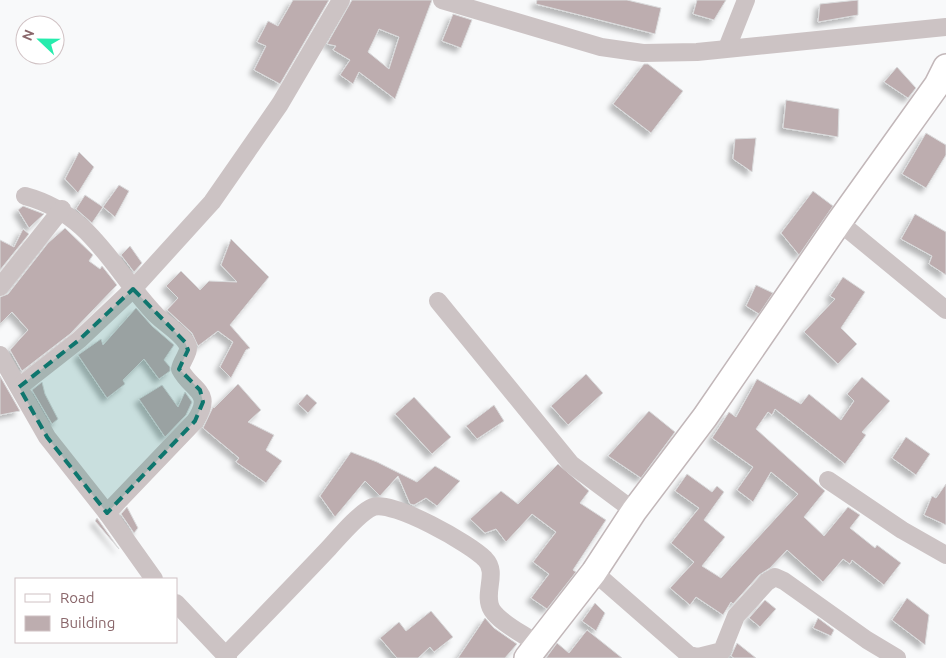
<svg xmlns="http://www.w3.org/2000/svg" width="946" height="658" font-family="Ubuntu,sans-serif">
  <defs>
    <filter id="shadow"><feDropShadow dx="-4.5" dy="4.5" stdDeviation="2.5" flood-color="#0004"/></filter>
  </defs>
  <rect width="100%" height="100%" fill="#f8f9fa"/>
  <!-- building -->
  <g fill="#bdadaf" stroke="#dadbdc" fill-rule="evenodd" filter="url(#shadow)">
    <path d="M293,0H329L280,84L254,70L266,46L257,42L268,21L278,26Z"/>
    <path d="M352,0H432L395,99L359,72L353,84L340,75L350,60L333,50L336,46L327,44ZM379,29L399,37L389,69L368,52Z"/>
    <path d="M537,0H627L661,8L655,34L536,4Z"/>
    <path d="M697,0H726L714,20L693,14Z"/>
    <path d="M858,0V15L818,22L820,4Z"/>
    <path d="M453,14L472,20L461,48L442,41Z"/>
    <path d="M644,64H648L683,91L651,133L613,104Z"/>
    <path d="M897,67L916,88L908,98L884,82Z"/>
    <path d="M786,100L839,109L838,137L783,128Z"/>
    <path d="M926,133L946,145V155L926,188L902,174Z"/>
    <path d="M756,138L752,172L733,159L735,139Z"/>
    <path d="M79,152L94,167L78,193L65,179Z"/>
    <path d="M119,185L129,191L115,217L103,207Z"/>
    <path d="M813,191L833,206L799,255L781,233Z"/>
    <path d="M85,195L103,207L92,223L76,209Z"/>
    <path d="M23,206L44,214L29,228L18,210Z"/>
    <path d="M915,214L946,232V275L929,264L932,256L901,239Z"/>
    <path d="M65,228L93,255L89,261L100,269L102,266L117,285L70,334L22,371L10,350L28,330L12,312L0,324V297L8,294L48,243Z"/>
    <path d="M23,229L29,234L0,270V240L14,247Z"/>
    <path d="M231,239L269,277L230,325L250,348L246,350L231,378L220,367L233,342L218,331L198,346L192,333L167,310L178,298L166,286L181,271L200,290L209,281L237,282L221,265Z"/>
    <path d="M130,246L142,263L134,272L121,255Z"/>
    <path d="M843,277L865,292L841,328L857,344L838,364L804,332L835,299L830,296Z"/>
    <path d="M756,285L773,293L759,314L746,306Z"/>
    <path d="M136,308L152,326L174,345L164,360L170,367V371L159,379L144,359L123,380L125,384L107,398L78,355L101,339L103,345Z"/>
    <path d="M586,374L603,393L568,425L551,406Z"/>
    <path d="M0,376L20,411L0,415Z"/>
    <path d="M862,377L890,401L862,432L866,435L845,464L775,409L772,415L768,412L756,429L825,491L804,517L824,536L848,507L860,515L850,528L875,548L877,545L901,563L884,585L852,560L850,564L843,559L823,582L787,550L770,568L759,575L733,604L731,602L723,615L696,597L690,605L670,588L694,562L671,543L699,508L675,491L687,474L712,492L717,486L724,492L704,520L725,537L702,566L721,578L798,494L771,472L753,502L737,490L753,467L712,438L729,412L736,417L757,379L801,404L809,394L841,420L854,401L847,394Z"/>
    <path d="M42,382L45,394L58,419L52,424L32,390Z"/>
    <path d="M238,384L261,410L248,422L274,435L266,450L282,461L266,483L236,462L239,458L203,428L213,407L214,408Z"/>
    <path d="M162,385L178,407L185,392L192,402L186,415L165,437L139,399Z"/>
    <path d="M307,394L317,403L308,413L298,404Z"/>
    <path d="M414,397L451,437L432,454L395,414Z"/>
    <path d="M494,405L504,421L477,439L466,426Z"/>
    <path d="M649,411L675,432L641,478L608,456Z"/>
    <path d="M906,437L930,454L916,475L892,458Z"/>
    <path d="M351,452L377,462L417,482L435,466L460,481L437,506L426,498L414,505L410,504L398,476L380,496L365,481L335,517L320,496Z"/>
    <path d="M558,464L589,491L580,503L606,520L573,570L576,572L547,609L531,598L549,574L533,562L556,532L532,514L506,542L496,529L485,533L470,519L501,491L518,504Z"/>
    <path d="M946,484V525L924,515L932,496L936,498Z"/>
    <path d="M127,507L138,528L134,533L121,514Z"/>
    <path d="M97,518L119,549L95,521Z"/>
    <path d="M907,598L929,615L925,645L892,620Z"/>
    <path d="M765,600L776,609L760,627L749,618Z"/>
    <path d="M595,603L605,613L596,631L582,621Z"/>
    <path d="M431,611L453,637L434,652L430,647L418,658H397L380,638L399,622L406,631Z"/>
    <path d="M485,618L494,628L517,644L505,658H458Z"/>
    <path d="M818,618L834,630L831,636L813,628Z"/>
    <path d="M587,630L622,658H546L557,643L569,653Z"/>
    <path d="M737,643L756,658H734L731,656Z"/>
  </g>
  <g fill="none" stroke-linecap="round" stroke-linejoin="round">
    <defs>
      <path id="secondary" d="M527,658L594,572L634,511L705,417L839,222L937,85L946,67"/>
    </defs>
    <!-- secondary casing -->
    <use href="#secondary" stroke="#c2b7b9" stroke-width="28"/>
    <!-- street -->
    <g stroke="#ccc3c4" stroke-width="18">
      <path d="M442,0L601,47L643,53L697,52L946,27"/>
      <path d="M727,48L746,0"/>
      <path d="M25,196C92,214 112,269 156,315C165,324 181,333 187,344C191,352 181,361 180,369C191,391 215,391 195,421L107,513"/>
      <path d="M839,222L946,310"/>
      <path d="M0,287L62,209"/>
      <path d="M438,301L571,464L634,511"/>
      <path d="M0,355L47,437L107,513L154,579"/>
      <path d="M19,387L79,340L133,289L212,202L280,104L341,0"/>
      <path d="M828,480L902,530L946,555"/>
      <path d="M594,572L689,655L698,657L722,651L736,616L767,582L775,577L784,581L867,640L897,658"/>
      <path d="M176,603L228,658"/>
      <path d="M226,655C260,620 295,584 329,548C339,537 360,512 373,507C393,500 471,544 485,559C499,573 482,594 492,610C501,624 524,634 537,644"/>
    </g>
    <!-- secondary -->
    <use href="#secondary" stroke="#fff" stroke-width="25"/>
  </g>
  <!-- marked area -->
  <path fill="#0f766e" fill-opacity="0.2" stroke="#0f766e" stroke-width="4" stroke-dasharray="10 6" stroke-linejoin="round" d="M133,289L185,342L188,350L179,369L200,390L203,402L195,421L107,513L47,437L19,387L79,340Z"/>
  <!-- legend -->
  <rect x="15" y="578" width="162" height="65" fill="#ffffff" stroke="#d0c2c4"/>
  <rect x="25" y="594" width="25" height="8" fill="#ffffff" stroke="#d0c2c4"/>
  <text x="60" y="603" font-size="15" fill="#8a676b">Road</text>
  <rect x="25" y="616" width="25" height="15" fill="#bdadaf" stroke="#d0c2c4"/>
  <text x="60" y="628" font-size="15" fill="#8a676b">Building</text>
  <!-- north arrow -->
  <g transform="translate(40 40) rotate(292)"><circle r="24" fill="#ffffff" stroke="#d0c2c4"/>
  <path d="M0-4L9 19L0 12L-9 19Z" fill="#26ecad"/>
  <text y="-8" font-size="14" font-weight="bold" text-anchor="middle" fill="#8a676b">N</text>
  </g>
</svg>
